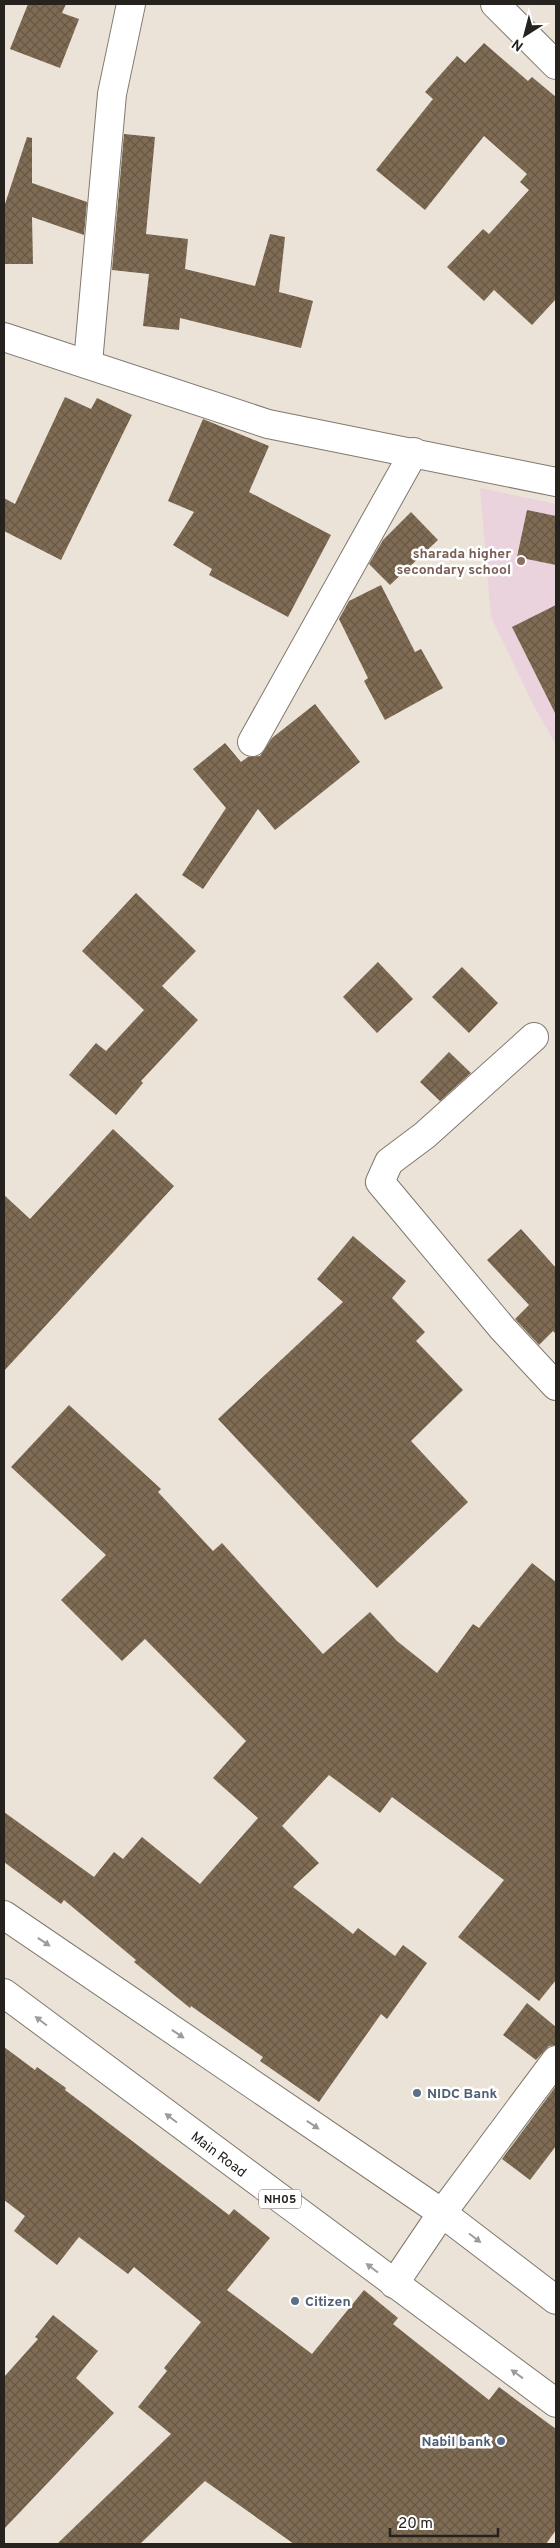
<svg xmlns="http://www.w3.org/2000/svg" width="560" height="2548" font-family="Overpass,sans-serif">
  <defs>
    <pattern id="building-cross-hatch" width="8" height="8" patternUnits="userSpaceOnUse" patternTransform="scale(1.25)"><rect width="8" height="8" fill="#7f6c54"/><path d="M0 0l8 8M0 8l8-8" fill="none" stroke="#685845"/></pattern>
  </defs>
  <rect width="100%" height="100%" fill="#ebe3d7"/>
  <!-- education -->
  <path fill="#ead3dd" d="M480,488L556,504V745L534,706L491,617Z"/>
  <!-- building -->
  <g fill="url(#building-cross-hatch)">
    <path d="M28,4H66L62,13L79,19L60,68L10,49Z"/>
    <path d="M484,43L528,81L532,77L556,97V299L532,325L494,290L484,301L447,267L483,229L489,234L529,190L520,182L527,174L484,136L425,210L376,170L433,99L425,92L457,56L465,63Z"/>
    <path d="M124,134L155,137L146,234L188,239L185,269L255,286L270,234L285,237L279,292L313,301L301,348L180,318L179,330L143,326L149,274L112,270Z"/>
    <path d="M27,137L32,138V183L87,202L84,235L32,217L33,264H4V207Z"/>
    <path d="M65,397L91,409L97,398L132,415L61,560L4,531V498L15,504Z"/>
    <path d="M203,419L269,446L249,492L331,535L288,617L209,575L212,569L173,545L194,512L168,501Z"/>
    <path d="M527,510L556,516V565L517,557Z"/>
    <path d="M411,512L438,540L390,585L369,564L383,540Z"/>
    <path d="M381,585L415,652L421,649L443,688L385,720L364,681L368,678L339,619L349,601Z"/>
    <path d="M556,605V715L512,627Z"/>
    <path d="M315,704L360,762L275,830L258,809L203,889L182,875L226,808L193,769L225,743L241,762L248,757L260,756L272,738Z"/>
    <path d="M136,893L196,951L162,986L198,1020L141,1081L143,1083L116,1115L69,1075L96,1043L106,1051L144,1010L82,951Z"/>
    <path d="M378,962L413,999L377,1033L343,997Z"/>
    <path d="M462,967L498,1003L469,1033L432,997Z"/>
    <path d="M449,1052L471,1073L440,1101L420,1082Z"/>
    <path d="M113,1129L174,1186L4,1371V1195L30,1219Z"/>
    <path d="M521,1229L556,1268V1334L553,1331L539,1345L515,1319L529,1305L487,1260Z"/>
    <path d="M353,1236L406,1281L392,1298L425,1332L416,1341L463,1390L411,1441L468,1502L377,1588L218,1419L343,1302L317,1279Z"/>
    <path d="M69,1405L161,1489L158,1492L213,1551L222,1543L323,1654L370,1612L397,1641L437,1673L473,1624L479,1628L532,1563L556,1582V1980L539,2001L458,1937L504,1880L392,1797L380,1813L329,1775L282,1826L319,1863L293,1887L353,1934L358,1928L395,1956L403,1945L427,1963L387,2019L381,2014L319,2102L260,2061L263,2057L191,2006L190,2008L134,1962L136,1960L64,1900L61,1904L4,1862V1812L94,1877L114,1852L123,1859L142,1837L200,1884L258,1818L213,1778L246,1741L145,1639L122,1661L61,1600L106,1555L11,1467Z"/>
    <path d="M527,2003L556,2027V2045L549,2046L536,2060L503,2035Z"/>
    <path d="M4,2047L35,2070L37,2067L66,2088L65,2090L89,2108L229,2215L234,2209L270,2238L227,2290L312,2354L364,2290L398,2318L393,2324L489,2400L499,2387L556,2429V2530L546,2544H294L205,2481L140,2544H57L171,2434L138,2407L167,2371L164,2368L201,2322L134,2267L128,2274L79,2237L57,2265L14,2231L25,2216L4,2200Z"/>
    <path d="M556,2086V2146L530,2180L502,2159Z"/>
    <path d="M53,2315L98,2351L76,2378L114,2413L4,2529V2377L38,2339L35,2337Z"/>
  </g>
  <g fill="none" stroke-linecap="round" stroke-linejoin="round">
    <defs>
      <g id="minor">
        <path d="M495,4L556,65"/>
        <path d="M4,337L268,424L556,482"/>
        <path d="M88,363L112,94L131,4"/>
        <path d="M252,742L414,452"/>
        <path d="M534,1037L425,1135L389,1162L380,1182L503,1329L556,1386"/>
        <path d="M394,2284L442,2213L556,2060"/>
      </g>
      <g id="primary">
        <path d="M4,1915L442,2213L556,2300"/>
        <path d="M4,1993L556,2403"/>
      </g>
    </defs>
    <!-- minor casing -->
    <use href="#minor" stroke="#80786e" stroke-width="30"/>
    <!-- primary casing -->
    <use href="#primary" stroke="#80786e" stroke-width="30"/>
    <!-- minor -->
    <use href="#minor" stroke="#fff" stroke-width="28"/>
    <!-- primary -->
    <use href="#primary" stroke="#fff" stroke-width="28"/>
  </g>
  <!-- one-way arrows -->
  <defs><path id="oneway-solid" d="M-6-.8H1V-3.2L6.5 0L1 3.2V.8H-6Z" transform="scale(1.25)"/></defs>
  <g fill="#9d9c9a">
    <use href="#oneway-solid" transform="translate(44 1942) rotate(34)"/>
    <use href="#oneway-solid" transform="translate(41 2021) rotate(-143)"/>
    <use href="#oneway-solid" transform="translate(178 2034) rotate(34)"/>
    <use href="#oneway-solid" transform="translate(171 2118) rotate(-143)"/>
    <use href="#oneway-solid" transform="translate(313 2125) rotate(34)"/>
    <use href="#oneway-solid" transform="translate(475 2238) rotate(37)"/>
    <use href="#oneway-solid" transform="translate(372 2268) rotate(-143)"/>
    <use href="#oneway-solid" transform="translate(517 2374) rotate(-144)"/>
  </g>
  <!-- markers -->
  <circle fill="#8d6e63" stroke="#fff" stroke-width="2" cx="521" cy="561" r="5"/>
  <g fill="#5c6f8a" stroke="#fff" stroke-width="2">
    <circle cx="417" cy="2093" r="5"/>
    <circle cx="295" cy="2301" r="5"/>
    <circle cx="501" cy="2441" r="5"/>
  </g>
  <g text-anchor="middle" stroke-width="5" stroke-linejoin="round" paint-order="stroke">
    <!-- shield labels -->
    <rect fill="#fff" stroke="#676562" stroke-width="1" x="259" y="2189.5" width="42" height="19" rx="4"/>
    <g font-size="12" font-weight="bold" fill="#26231f">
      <text x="280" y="2203">NH05</text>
    </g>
    <!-- education labels -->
    <g font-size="14" font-weight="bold" fill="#785e54" stroke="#fff" text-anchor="end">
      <text x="511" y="558">sharada higher<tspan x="511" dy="16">secondary school</tspan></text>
    </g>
    <!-- service labels -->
    <g font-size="14" font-weight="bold" fill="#4e5e75" stroke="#fff" text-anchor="start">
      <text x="427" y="2098">NIDC Bank</text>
      <text x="305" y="2306">Citizen</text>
      <text x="491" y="2446" text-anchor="end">Nabil bank</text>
    </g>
    <!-- street labels -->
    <g font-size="14" fill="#26231f" stroke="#fff">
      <text transform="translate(219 2154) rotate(37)" y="5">Main Road</text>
    </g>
  </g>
  <!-- border -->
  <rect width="560" height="2548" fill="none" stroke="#26231f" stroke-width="10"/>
  <!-- north arrow -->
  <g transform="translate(525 35) rotate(216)" stroke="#ffffff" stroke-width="4" paint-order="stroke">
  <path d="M0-4L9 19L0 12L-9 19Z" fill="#26231f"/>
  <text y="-8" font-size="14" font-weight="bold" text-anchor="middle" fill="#26231f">N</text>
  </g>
  <!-- scale -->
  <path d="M390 2528v8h108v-8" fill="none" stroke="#26231f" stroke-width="2.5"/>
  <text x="398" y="2528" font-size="15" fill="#26231f" stroke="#ffffff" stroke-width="4" paint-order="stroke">20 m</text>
</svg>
